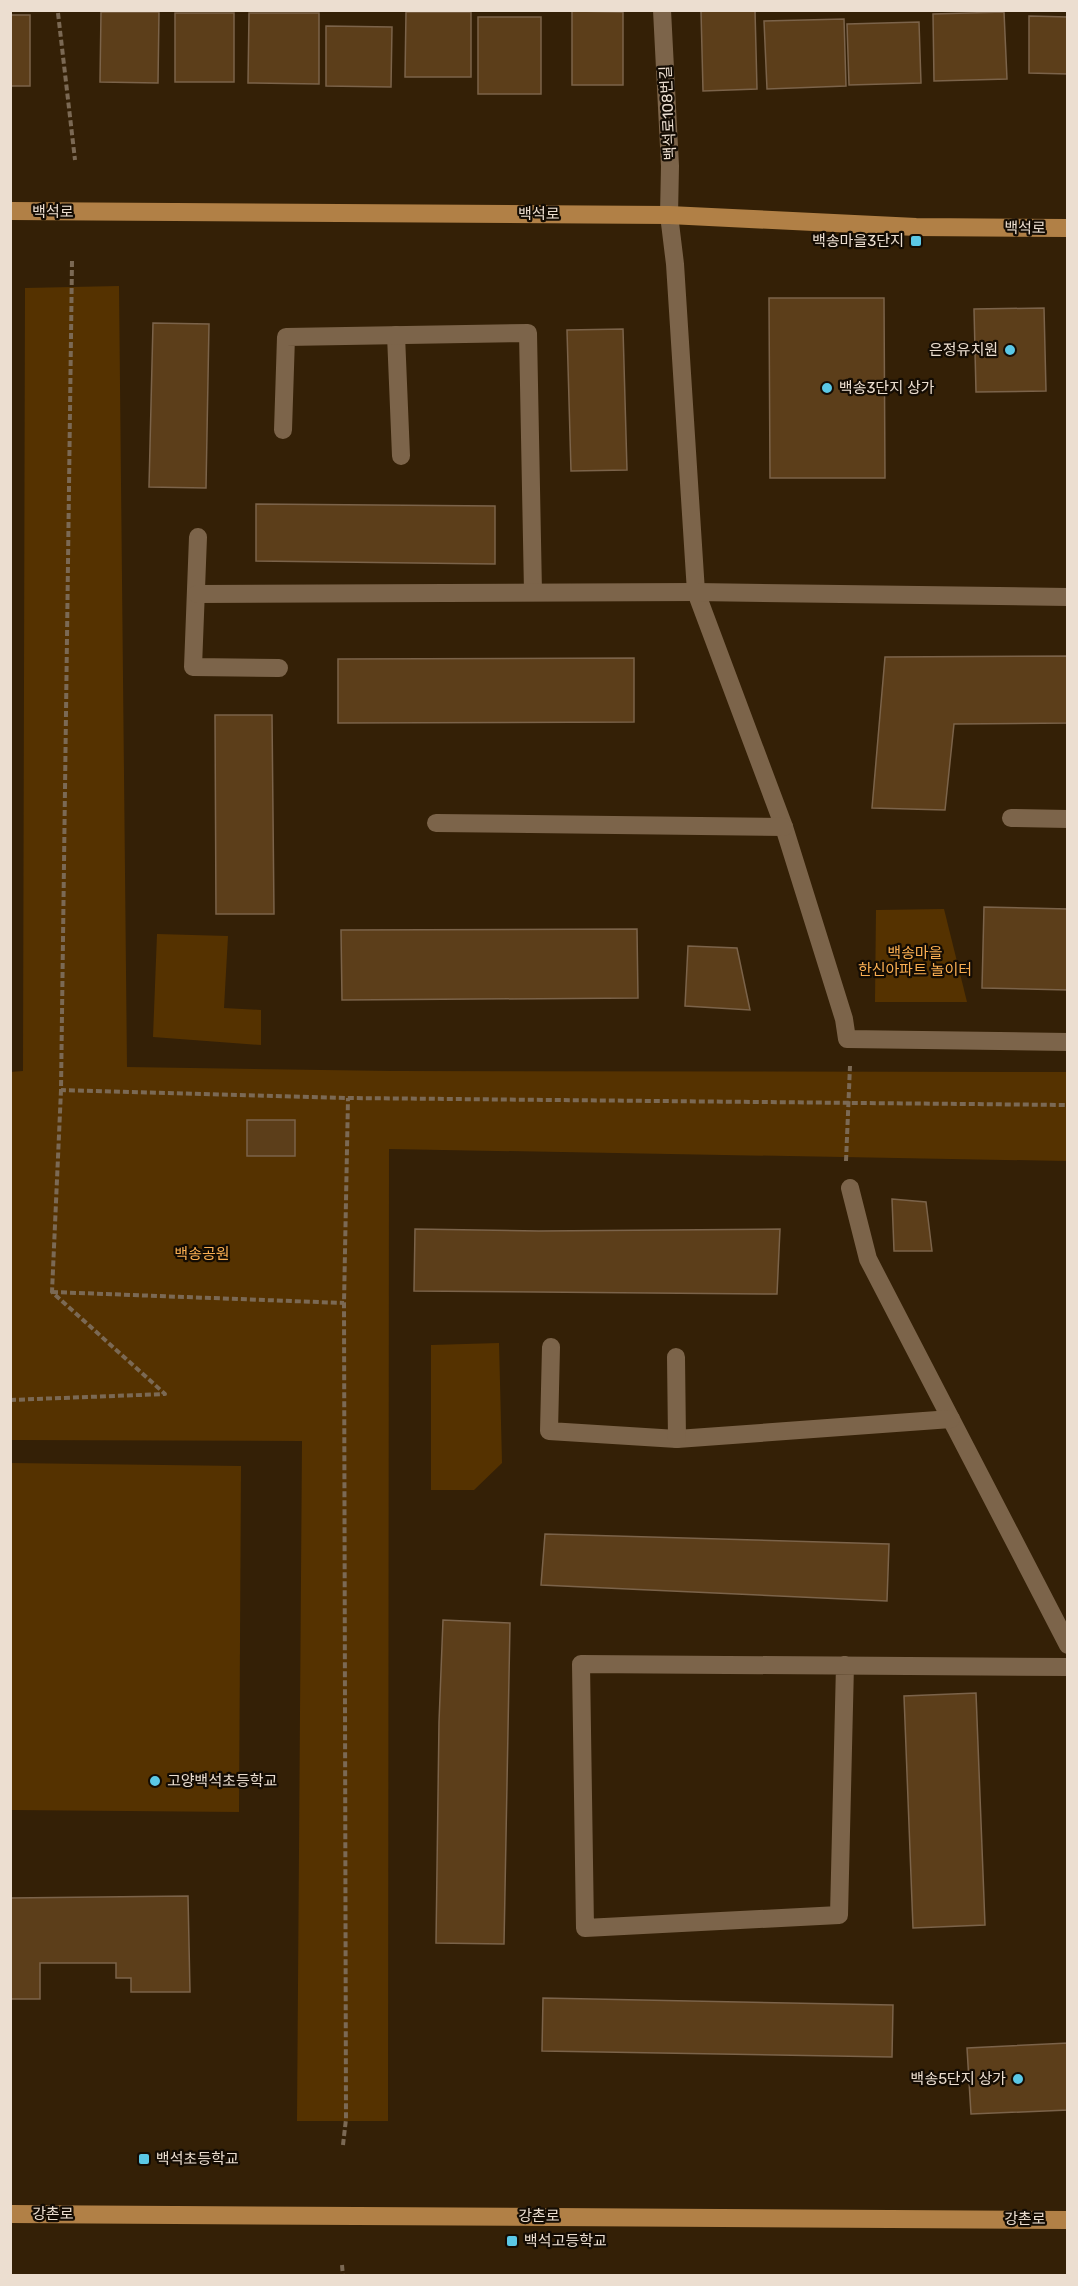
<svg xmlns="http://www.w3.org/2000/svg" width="1078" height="2286" font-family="Rubik,'Noto Sans KR',sans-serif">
  <rect width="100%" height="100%" fill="#342006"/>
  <!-- green -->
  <g fill="#553200">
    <path d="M119,286L127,1067L392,1071L1067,1072V1161L389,1149L388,2121H297L302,1441L11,1440L10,1072L23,1071L25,288Z"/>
    <path d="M944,909L967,1002H875L876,910Z"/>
    <path d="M157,934L228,936L224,1008L261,1010V1045L153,1037Z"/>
    <path d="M499,1343L502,1463L474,1490H431V1345Z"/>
    <path d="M11,1463L241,1466L239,1812L11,1810Z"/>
  </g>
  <!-- building -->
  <g fill="#5c3e1a" stroke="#7b634a" stroke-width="1.5">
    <path d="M755,10L757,89L703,91L701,11Z"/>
    <path d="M572,11L623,12V85H572Z"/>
    <path d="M101,12H159L158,83L100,82Z"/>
    <path d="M406,12H471V77H405Z"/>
    <path d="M1004,12L1007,79L934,81L933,14Z"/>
    <rect x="175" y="13" width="59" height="69"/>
    <path d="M249,13H319V84L248,83Z"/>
    <rect x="10" y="15" width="20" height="71"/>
    <path d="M1029,16L1068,17V74L1029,73Z"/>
    <rect x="478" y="17" width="63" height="77"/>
    <path d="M844,19L846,86L767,89L764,21Z"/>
    <path d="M919,22L921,83L849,85L847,24Z"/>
    <path d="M326,26L392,27L391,87L326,86Z"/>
    <path d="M769,298H884L885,478H770Z"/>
    <path d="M1044,308L1046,391L976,392L974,309Z"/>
    <path d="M153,323L209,324L206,488L149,487Z"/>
    <path d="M623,329L627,470L571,471L567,330Z"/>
    <path d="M256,504L495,506V564L256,561Z"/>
    <path d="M1068,656V723L954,724L945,810L872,808L885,657Z"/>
    <path d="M634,658V722L338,723V659Z"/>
    <path d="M215,715H272L274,914H216Z"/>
    <path d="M984,907L1068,909V990L982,988Z"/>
    <path d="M637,929L638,998L342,1000L341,930Z"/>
    <path d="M688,946L737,948L750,1010L685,1006Z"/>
    <rect x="247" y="1120" width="48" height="36"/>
    <path d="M892,1199L926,1202L932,1251H894Z"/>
    <path d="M415,1229L539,1231L780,1229L777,1294L414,1291Z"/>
    <path d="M545,1534L889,1544L887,1601L541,1585Z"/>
    <path d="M443,1620L510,1623L504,1944L436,1943L439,1722Z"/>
    <path d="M976,1693L985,1925L913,1928L904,1696Z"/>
    <path d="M188,1896L190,1992H131V1978H116V1963H40V1999H10V1898Z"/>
    <path d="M543,1998L893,2005L892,2057L542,2051Z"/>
    <path d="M1068,2043V2110L971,2114L967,2048Z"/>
  </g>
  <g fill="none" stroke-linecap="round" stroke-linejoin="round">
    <!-- path -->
    <g stroke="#7b6954" stroke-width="4" stroke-dasharray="6 3" stroke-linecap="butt">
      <path d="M58,13L75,160"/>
      <path d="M72,261L61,1090L348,1098L1068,1105"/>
      <path d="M846,1161L850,1066"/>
      <path d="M52,1292L344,1303"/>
      <path d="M10,1400L165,1394L52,1292L61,1090"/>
      <path d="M343,2145L346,2119L344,1303L348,1098"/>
      <path d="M342,2265L343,2276"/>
    </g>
    <!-- minor -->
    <g stroke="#7c644a" stroke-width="18">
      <path d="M662,10L670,166L669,215L675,264L696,592L784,827L844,1019L847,1039L1068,1042"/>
      <path d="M396,335L401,456"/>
      <path d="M283,430L286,337L528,333L533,592"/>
      <path d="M198,537L193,667L279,668"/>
      <path d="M197,594L696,592L1068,597"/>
      <path d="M1011,818L1068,819"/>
      <path d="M436,823L784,827"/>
      <path d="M850,1188L868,1259L1068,1645"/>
      <path d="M551,1347L549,1431L677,1439L951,1419"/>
      <path d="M676,1357L677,1439"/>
      <path d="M845,1665L839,1915L585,1928L581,1664L1068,1667"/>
    </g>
    <!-- major -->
    <g stroke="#b18046" stroke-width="18">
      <path d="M10,211L669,215L916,227L1068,228"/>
      <path d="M10,2214L1068,2220"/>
    </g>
  </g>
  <!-- markers -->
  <g fill="#5bc8e6" stroke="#140c03" stroke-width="2">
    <rect x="910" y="235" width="12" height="12" rx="3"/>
    <circle cx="1010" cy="350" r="6"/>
    <circle cx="827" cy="388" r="6"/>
    <circle cx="155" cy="1781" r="6"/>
    <circle cx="1018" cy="2079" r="6"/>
    <rect x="138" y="2153" width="12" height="12" rx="3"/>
    <rect x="506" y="2235" width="12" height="12" rx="3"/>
  </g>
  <g text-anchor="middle" stroke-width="4.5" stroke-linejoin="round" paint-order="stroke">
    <!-- street labels -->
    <g font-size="15" fill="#ecded0" stroke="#140c03">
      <text transform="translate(668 113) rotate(-93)" y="5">백석로108번길</text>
      <text x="53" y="217">백석로</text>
      <text x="539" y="219">백석로</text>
      <text transform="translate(1025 228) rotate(1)" y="5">백석로</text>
      <text x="53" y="2219">강촌로</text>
      <text x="539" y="2221">강촌로</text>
      <text x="1025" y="2224">강촌로</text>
    </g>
    <!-- poi labels -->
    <g font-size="15" fill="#ecded0" stroke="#140c03" text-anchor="start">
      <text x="904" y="246" text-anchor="end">백송마을3단지</text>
      <text x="998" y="355" text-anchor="end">은정유치원</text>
      <text x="839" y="393">백송3단지 상가</text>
      <text x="167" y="1786">고양백석초등학교</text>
      <text x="1006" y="2084" text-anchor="end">백송5단지 상가</text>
      <text x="156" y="2164">백석초등학교</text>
      <text x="524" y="2246">백석고등학교</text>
    </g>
    <!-- park labels -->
    <g font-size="15" fill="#fbaf52" stroke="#140c03">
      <text x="915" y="958">백송마을<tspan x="915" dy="17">한신아파트 놀이터</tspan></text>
      <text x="202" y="1259">백송공원</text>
    </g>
  </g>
  <!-- border -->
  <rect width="1078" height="2286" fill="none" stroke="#ecded0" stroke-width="24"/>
</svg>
